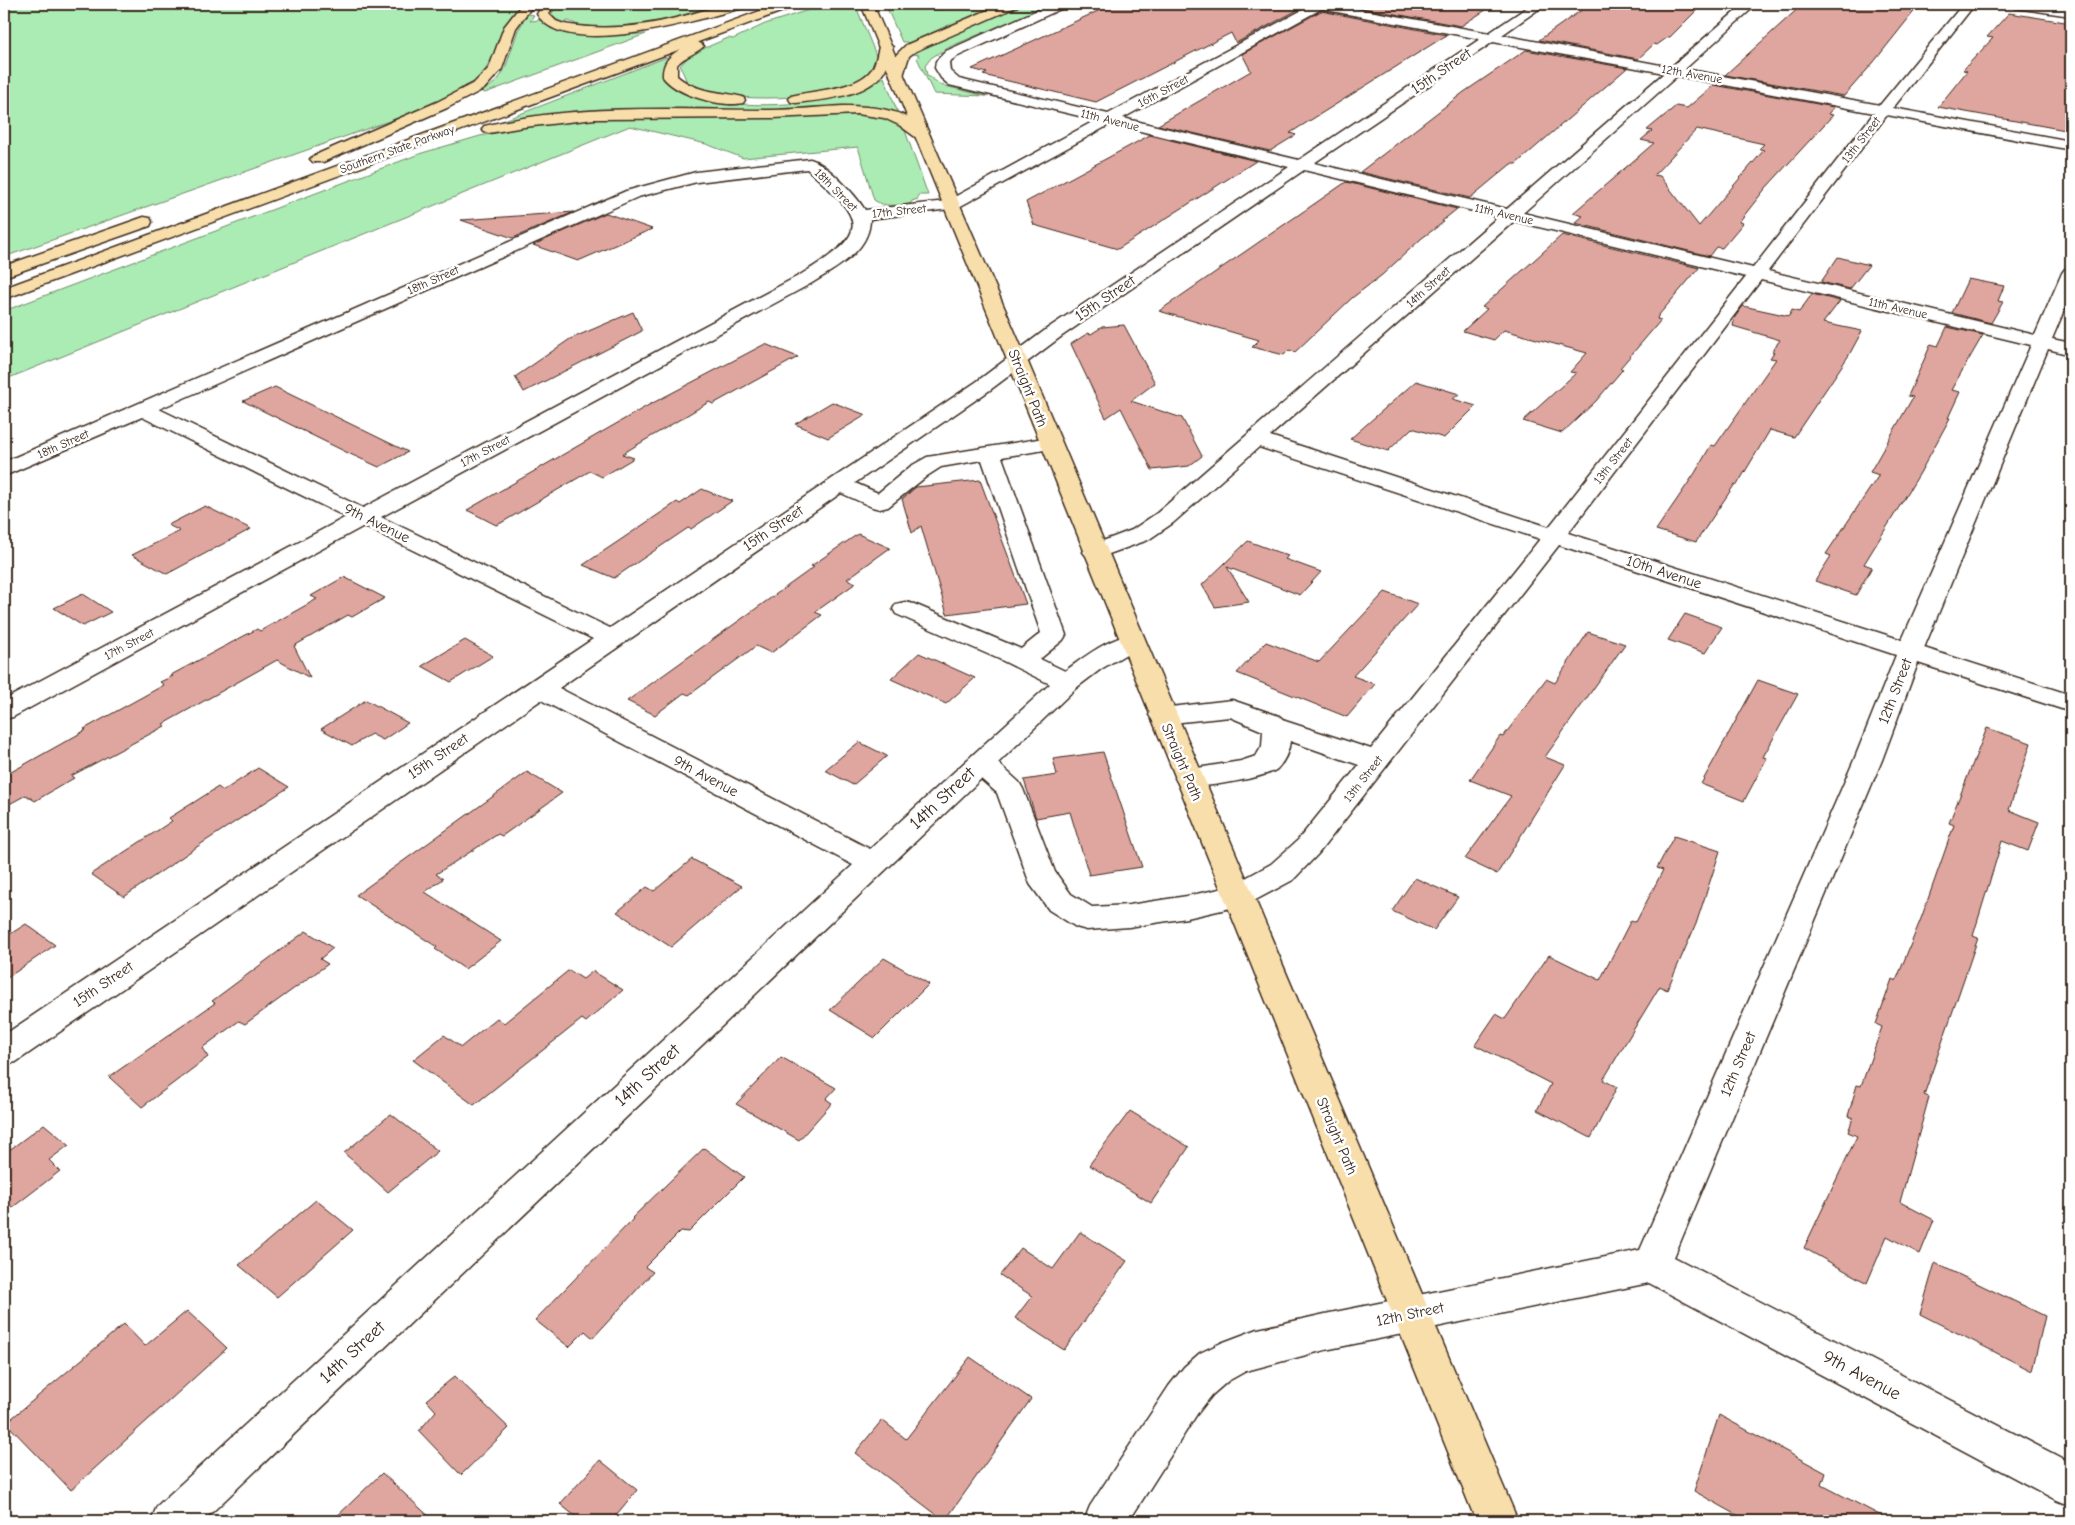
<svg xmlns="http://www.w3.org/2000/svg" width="2075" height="1525" font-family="'Comic Neue',sans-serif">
  <rect width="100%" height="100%" fill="#fff"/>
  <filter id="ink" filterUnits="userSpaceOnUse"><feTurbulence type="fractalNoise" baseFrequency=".02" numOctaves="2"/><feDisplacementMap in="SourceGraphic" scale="10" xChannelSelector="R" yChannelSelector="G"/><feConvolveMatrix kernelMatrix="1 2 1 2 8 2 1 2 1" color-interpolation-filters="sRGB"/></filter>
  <g filter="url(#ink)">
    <!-- green -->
    <g fill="#abebb4" stroke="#738a69">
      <path d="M4,4H523C500,24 499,59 477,80C463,94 443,101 426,108L4,257Z"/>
      <path d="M558,4H716C677,18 608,42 569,21L561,23L551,15Z"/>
      <path d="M827,4H855L878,60C872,70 865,78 854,83C823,99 749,102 716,93C706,90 696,86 687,82L680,66L691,54L728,38L733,39L765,24Z"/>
      <path d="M885,4L940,7L1008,4L910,46L907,42H902Z"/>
      <path d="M1025,4H1050L945,49L931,58L925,66L927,75L941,85L986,96L934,94L917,58L919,55L914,54L929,45Z"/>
      <path d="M528,14L534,15L530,21L540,20L559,30L591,35L646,34L485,93L482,92L497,81L505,69L518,30Z"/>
      <path d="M667,57L673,58L663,76C666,79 669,85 673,87C710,110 797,108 839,96C855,92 870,86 884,77L898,113L862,108L754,111L640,109L489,126Z"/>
      <path d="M864,114L881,115L903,125L928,195H918V199L912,201L910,204C897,205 885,208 874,200L858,147L743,158L706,144L630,126L4,380V311L422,153L480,136L535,125L591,118H766Z"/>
    </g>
    <!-- building -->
    <g fill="#dfa59f" stroke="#3b2a1e" fill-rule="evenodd">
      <path d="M1113,4H1304L1305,6L1236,43L1231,33L1096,102L983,75L987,73L972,69Z"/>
      <path d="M1340,4H1495L1461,26Z"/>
      <path d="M1590,4H1703L1670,37H1668L1657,45L1654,44L1638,59L1539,40Z"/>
      <path d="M1803,4H1920L1873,63L1844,96L1725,75Z"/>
      <path d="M1321,11L1447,35L1290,133L1296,135L1270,151L1158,125L1251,71L1242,54Z"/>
      <path d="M2009,13L2071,23V131L1938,107L1967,71L1963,70L1993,38L1987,37Z"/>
      <path d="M1526,50L1627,68L1516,164H1511L1470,198L1360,172L1464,92Z"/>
      <path d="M1714,85L1834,107L1828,114L1833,115L1765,189L1739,222L1743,223L1722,248L1716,247L1709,256L1575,223L1583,216L1573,213L1654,143L1641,140L1652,131L1647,130L1676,106L1687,108ZM1697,129L1764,144L1759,149L1764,150L1699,226L1660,176L1654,175Z"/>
      <path d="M1150,135L1256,161L1118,249L1034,225L1026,202Z"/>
      <path d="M1346,182L1457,209L1442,221L1444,222L1422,238L1382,275L1352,298L1295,352L1289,350L1284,355L1252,347L1259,340L1159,311Z"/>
      <path d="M574,212L513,238L461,220Z"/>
      <path d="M606,213L652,229L578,261L533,245Z"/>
      <path d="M1562,235L1699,268L1658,316L1657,319L1661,320L1620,368L1623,369L1596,401L1562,433L1523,421L1576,373L1570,372L1587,353L1504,330L1494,340L1463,331L1487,309L1482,307Z"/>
      <path d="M1838,257L1869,265L1850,289L1821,282Z"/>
      <path d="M1968,279L2004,286L1998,301L2003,302L1991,323L1952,313Z"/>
      <path d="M1812,294L1840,301L1823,323L1862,331L1849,355L1794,437L1770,430L1737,485L1735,484L1696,542L1656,530L1695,473L1711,445L1715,446L1776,359L1770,358L1774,352L1772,351L1780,340L1733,326L1735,317L1743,306L1789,316L1792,310L1799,312Z"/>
      <path d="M633,312L642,331L524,392L515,377L570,339Z"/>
      <path d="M1124,325L1155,383L1131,401L1182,418L1202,456L1189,466L1152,470L1121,408L1106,418L1071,344L1088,333L1091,334L1102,327Z"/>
      <path d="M1947,327L1983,335L1951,390L1960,392L1948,418H1950L1920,473L1864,564L1872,567L1856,595L1815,581L1831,556L1826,554L1879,475L1870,472L1913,397L1908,396L1931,344L1938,346Z"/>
      <path d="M765,344L798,357L713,404L709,402L622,454L634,458L602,477L590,471L501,523L496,525L467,510L647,406Z"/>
      <path d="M1416,381L1459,394L1453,399L1476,406L1444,438L1412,428L1388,451L1350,439Z"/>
      <path d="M275,387L408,452L379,467L348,453L243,401Z"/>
      <path d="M832,402L866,415L828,438L795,424Z"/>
      <path d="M980,480L1026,604L947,614L921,526L912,533L902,499L916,487Z"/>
      <path d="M702,489L732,501L691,529L688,528L614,578L583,565L677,502L680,504Z"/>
      <path d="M205,506L251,529L167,574L132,555L180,531L168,525Z"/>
      <path d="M858,534L890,548L847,579L856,583L815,612L822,615L771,653L756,646L689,695L684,693L655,715L627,701L814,567L811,566Z"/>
      <path d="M1248,541L1288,556L1285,559L1321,572L1300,595L1227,567L1249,602L1215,607L1202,585Z"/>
      <path d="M344,577L385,598L352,617L348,615L294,646L310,678L277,660L163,724L165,726L71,776L74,778L35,801L26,795L4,807V776L86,730L84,729L164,685L160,682L173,676L171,675L257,629L260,631L317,599L311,596Z"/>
      <path d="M1385,592L1418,604L1353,676L1375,684L1347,717L1237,673L1266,642L1319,662Z"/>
      <path d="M83,594L111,612L83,626L54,608Z"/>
      <path d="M1685,614L1722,627L1705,653L1668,640Z"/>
      <path d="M1588,632L1625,644L1545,757L1565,765L1497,874L1465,859L1511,796L1470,780L1500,736L1503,737L1546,679L1555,683Z"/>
      <path d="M465,640L493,656L451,682L422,666Z"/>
      <path d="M919,653L975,678L946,704L891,679Z"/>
      <path d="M1758,680L1798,694L1763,757L1767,758L1744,801L1701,784Z"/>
      <path d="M366,700L408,723L383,740L371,734L352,746L321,729Z"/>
      <path d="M1987,728L2031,743L2009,810L2039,822L2028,851L2002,841L1973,936L1978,938L1924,1095L1929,1097L1900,1202L1934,1220L1920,1254L1887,1236L1867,1283L1804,1248L1857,1136L1848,1132L1853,1118L1848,1116L1857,1085L1861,1086L1882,1027L1876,1024L1892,979L1896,981L1922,916L1954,825L1949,823Z"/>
      <path d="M859,742L887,756L853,785L825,770Z"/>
      <path d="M1103,752L1142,867L1089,875L1070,812L1036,818L1024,780L1057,775L1053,759Z"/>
      <path d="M258,768L289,787L204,842L124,897L91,874L172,821L169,818L218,787L223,791Z"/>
      <path d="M527,772L562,793L502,836L498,834L436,874L443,879L425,892L501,941L465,969L435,949L437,947L356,895Z"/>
      <path d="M1674,836L1720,851L1696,924L1667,990L1660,986L1603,1080L1617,1087L1591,1138L1537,1110L1551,1084L1475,1045L1496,1014L1505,1019L1549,955L1600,980L1631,920L1636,922L1663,870L1657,868Z"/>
      <path d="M692,859L742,886L671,947L617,912L647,887L654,891Z"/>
      <path d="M1415,878L1458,897L1434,930L1392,911Z"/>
      <path d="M26,924L55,945L4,980V938Z"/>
      <path d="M306,931L333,948L320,959L328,964L245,1024L239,1021L202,1048L208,1057L142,1107L109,1077L215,1003L212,1001Z"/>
      <path d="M884,958L929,984L875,1038L830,1010Z"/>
      <path d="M569,970L583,979L593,971L623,990L586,1022L582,1019L474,1105L413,1060L444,1035L461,1047L497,1018L504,1023Z"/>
      <path d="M781,1057L836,1088L826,1099L832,1103L799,1140L736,1104Z"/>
      <path d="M1130,1111L1189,1147L1151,1203L1089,1165Z"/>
      <path d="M391,1114L438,1151L388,1192L344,1153Z"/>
      <path d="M44,1124L69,1145L49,1160L60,1171L4,1214V1154Z"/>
      <path d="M704,1148L744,1177L689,1232L681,1231L645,1267L653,1272L593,1338L585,1331L569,1347L535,1320L633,1219L632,1218Z"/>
      <path d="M316,1200L353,1230L277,1297L239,1265Z"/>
      <path d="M1080,1232L1127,1261L1064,1350L1015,1318L1032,1296L1000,1275L1021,1248L1053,1269Z"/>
      <path d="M1935,1263L2045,1316L2032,1371L1920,1314Z"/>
      <path d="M187,1311L227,1348L71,1490L6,1423L124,1324L145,1346Z"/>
      <path d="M970,1357L1031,1399L945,1521L855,1453L882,1420L906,1439Z"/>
      <path d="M455,1376L509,1428L461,1475L419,1431L436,1411L426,1400Z"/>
      <path d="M1719,1415L1826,1473L1822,1485L1891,1521H1748L1694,1491Z"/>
      <path d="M600,1460L637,1490L611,1521H581L560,1504Z"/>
      <path d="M382,1473L434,1521H332Z"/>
    </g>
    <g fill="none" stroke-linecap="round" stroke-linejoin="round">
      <defs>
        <g id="minor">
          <path d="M1051,4H1067L1065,7L956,57L949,62L950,71L959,79L1108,114L1308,7L1306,4H1331L1489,33L1532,4H1546L1502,35L1671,67L1744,4H1757L1685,69L1880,105L1963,4H1975L1893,108L2071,141V150L1887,115L1768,271L2035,335L2062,273L2065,269L2071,268V294L2052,339L2071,343V355L2048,349L1924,648L2071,695V712L1918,663L1882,760L1674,1257L2071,1463V1506L2056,1500L1649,1283L1325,1350L1246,1371L1228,1381L1212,1395L1197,1414L1129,1521H1084L1090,1506L1169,1386L1184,1367L1200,1353L1221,1343L1258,1329L1325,1314L1640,1250L1854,760L1896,655L1559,545L1318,854L1293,880L1248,904L1187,918L1129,927L1087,930L1076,927L1049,910L1030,884L997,793L981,779L203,1521H151L157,1506L853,865L541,700L16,1062L4,1065V1035L593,639L364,526L13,717L4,719V700L346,517L142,417L4,476V462L626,191L696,172L810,159C826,163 856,195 865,210L947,201L1096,120L949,85L941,78L935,68L936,61L946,51ZM1321,9L1480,39L1299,160L1123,118ZM1493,42L1664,73L1507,209L1314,163ZM1677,76L1874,113L1753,268L1523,213ZM1111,124L1289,167L1048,328L976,382L610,628L381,517L812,283C836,268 870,251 870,219L957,208ZM807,169C867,222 871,232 800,275L363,508L159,409L638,197L697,182ZM1304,170L1498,217L1157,513L1132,530L1087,547L1083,552L1087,557L1095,559L1148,540L1173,523L1259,447L1540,539L1371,749L1285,721L1279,716L1232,700L1153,709L1149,715L1153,721L1162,724L1230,717L1263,731L1262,746L1256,756L1241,761L1179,771L1175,778L1179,785C1183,786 1187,787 1190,787C1206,787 1266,778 1277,769C1284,762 1289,751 1290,741L1359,765L1298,840L1271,864L1229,887L1187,896L1129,905L1092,907L1071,894L1055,872L1023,789L1019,782L998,763L1076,688L1101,669L1140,646L1144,641L1140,636C1118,630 1083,658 1065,671L1040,659L1063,640L1066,635L1002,457L1050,449L1057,447L1061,443L1057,439L1050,437L927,457L911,466L878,493L855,483L990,390L1062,336ZM1514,221L1746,277L1549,527L1270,436ZM1761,280L2031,345L1902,640L1568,533ZM982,460L1041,633L1021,649L914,604L905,602L896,604L893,609L896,614L999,659L1050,684L870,849L559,688L841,493L872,507L880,509L888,507L927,476L941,467Z"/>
          <path d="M2009,4H2039L2071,8V16L2015,8Z"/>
        </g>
        <path id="major" d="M861,4H873L1027,360L1518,1521H1476L1007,360Z"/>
        <g id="highway">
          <path d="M522,4H534L516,28L502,69L484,89L447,108L323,162H313L310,159L313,156L437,102L474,83L489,68L504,27Z"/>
          <path d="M543,4H555L549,14L556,21L564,24C603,31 642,27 680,17C703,11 725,2 748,4L746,7C704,18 565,62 537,14Z"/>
          <path d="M779,4H796L794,7L698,42L704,46C696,54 684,56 677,65V76C697,93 719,91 743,97L745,100L743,103C722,108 676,95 663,77C662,64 669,55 681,49L4,299V288Z"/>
          <path d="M909,4H959C954,10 914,10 909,4Z"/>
          <path d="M1002,4H1018L1016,7L916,51L909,56L902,79L897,80L890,76L896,55L906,45Z"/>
          <path d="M886,43L893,47C889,57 888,68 881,76C862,97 822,100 796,103L791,102L789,99L791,96C814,90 857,90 872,69C876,63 877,54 879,47Z"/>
          <path d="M843,106C873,106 911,109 930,136L928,139H918L899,125L884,118L857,114L773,118L595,119L524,127L489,133L484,132L482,129L484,126C577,103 676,110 771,110C795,110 819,107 843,106Z"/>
          <path d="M144,217L150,218L152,222L150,226L4,277V266Z"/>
        </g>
      </defs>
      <!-- minor casing -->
      <use href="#minor" stroke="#3b2a1e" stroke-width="3"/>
      <!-- major casing -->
      <use href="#major" stroke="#3b2a1e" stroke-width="3"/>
      <!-- highway casing -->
      <use href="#highway" stroke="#3b2a1e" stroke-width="3"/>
      <!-- minor -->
      <use href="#minor" fill="#fff" fill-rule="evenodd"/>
      <!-- major -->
      <use href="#major" fill="#f8deab" fill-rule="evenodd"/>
      <!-- highway -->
      <use href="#highway" fill="#f8deab" fill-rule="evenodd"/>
    </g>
  </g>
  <g text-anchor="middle" stroke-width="5" stroke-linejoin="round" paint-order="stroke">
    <!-- far-street labels -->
    <g font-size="12" fill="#3b2a1e" stroke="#fff">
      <text transform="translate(1692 74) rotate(10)" y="4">12th Avenue</text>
      <text transform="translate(1163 91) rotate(-28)" y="4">16th Street</text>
      <text transform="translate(1110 120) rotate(14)" y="4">11th Avenue</text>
      <text transform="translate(1861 140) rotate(-52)" y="4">13th Street</text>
      <text transform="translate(397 149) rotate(-20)" y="4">Southern State Parkway</text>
      <text transform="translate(836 190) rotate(45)" y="4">18th Street</text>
      <text transform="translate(899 211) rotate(-6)" y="4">17th Street</text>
      <text transform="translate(1504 214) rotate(13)" y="4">11th Avenue</text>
      <text transform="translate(433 280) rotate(-24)" y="4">18th Street</text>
      <text transform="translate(1428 287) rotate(-42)" y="4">14th Street</text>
      <text transform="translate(1898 308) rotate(13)" y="4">11th Avenue</text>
      <text transform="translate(63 444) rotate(-24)" y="4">18th Street</text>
      <text transform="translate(485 451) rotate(-28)" y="4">17th Street</text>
      <text transform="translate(1613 461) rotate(-52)" y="4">13th Street</text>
      <text transform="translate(129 644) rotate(-28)" y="4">17th Street</text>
      <text transform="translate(1363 779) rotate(-52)" y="4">13th Street</text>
    </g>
    <!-- street labels -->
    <g font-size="15" fill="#3b2a1e" stroke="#fff">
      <text transform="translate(1441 71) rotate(-34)" y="5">15th Street</text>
      <text transform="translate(1105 298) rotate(-34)" y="5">15th Street</text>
      <text transform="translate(1028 388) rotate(68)" y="5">Straight Path</text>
      <text transform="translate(377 523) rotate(26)" y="5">9th Avenue</text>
      <text transform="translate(773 528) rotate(-34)" y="5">15th Street</text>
      <text transform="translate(1664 572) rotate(18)" y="5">10th Avenue</text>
      <text transform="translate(1895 691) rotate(-69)" y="5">12th Street</text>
      <text transform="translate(438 756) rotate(-34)" y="5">15th Street</text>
      <text transform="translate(1182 762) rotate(67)" y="5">Straight Path</text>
      <text transform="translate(706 776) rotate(28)" y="5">9th Avenue</text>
      <text transform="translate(103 984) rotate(-34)" y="5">15th Street</text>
      <text transform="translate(1738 1064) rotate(-67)" y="5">12th Street</text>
      <text transform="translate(1337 1136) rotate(67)" y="5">Straight Path</text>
      <text transform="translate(1410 1314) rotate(-12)" y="5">12th Street</text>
    </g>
    <!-- near-street labels -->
    <g font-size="18" fill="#3b2a1e" stroke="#fff">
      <text transform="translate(942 798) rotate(-43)" y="6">14th Street</text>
      <text transform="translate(647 1075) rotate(-43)" y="6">14th Street</text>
      <text transform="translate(352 1352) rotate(-43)" y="6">14th Street</text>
      <text transform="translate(1862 1375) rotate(28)" y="6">9th Avenue</text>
    </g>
  </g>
  <!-- margin -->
  <rect width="2075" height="1525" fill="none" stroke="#fff" stroke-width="20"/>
  <rect x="10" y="10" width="2055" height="1505" fill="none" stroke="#3b2a1e" stroke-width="2" filter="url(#ink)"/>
</svg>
